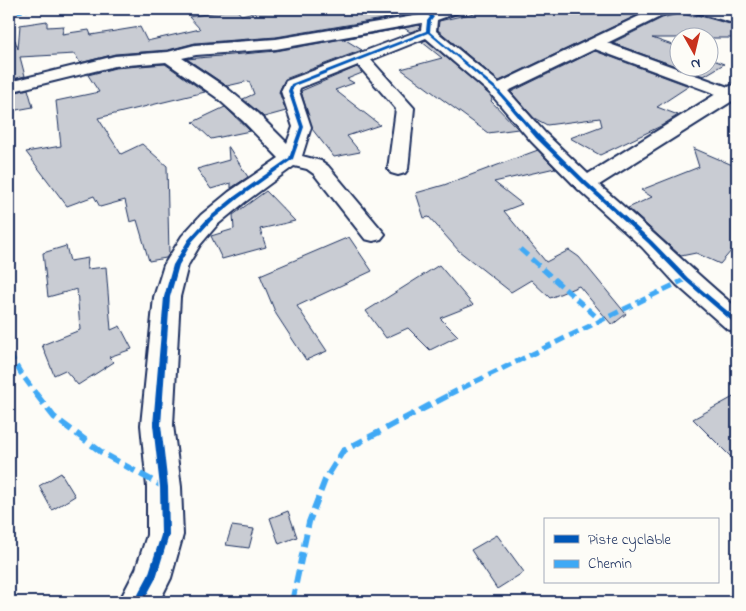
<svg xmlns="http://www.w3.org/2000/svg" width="746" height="611" font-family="'Indie Flower',sans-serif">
  <rect width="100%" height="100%" fill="#fdfcf7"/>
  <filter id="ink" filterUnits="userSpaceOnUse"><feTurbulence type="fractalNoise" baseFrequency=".02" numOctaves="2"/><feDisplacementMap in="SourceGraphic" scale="10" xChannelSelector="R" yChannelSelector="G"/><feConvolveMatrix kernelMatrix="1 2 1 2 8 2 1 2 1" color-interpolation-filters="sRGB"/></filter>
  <g filter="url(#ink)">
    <!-- building -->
    <g fill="#c9ccd3" stroke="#1b2f5e">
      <path d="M232,9H236L241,15L269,9H411L412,14L276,37L195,43L168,50L115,54L80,63L75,54L20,57L25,76L9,80V41L15,40L18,49L20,25L47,21V27L64,26L62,34L89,30L91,35L140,27L147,41L200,29L189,17Z"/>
      <path d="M494,9H650L499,81L438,30L439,21L479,12L481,13Z"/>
      <path d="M682,13L693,17L697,15L737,26V38H652L678,47V67L612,43L662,18Z"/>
      <path d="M420,25L419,29L410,32L404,28L344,39L362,50L285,79L279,92L286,111L264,117L243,99L254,94L249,81L227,86L187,59L276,51Z"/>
      <path d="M426,40L490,95L492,99L491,101L518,129L488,133L401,69L442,58L422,42Z"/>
      <path d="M595,51L689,86L657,107L678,115L661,126L600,155L570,138L602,126L600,118L547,125L534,118L511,92Z"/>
      <path d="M708,58L724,64L704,76L680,68H708Z"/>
      <path d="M165,64L205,92L98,118L121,154L142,144L167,166L169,254L166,258L149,261L137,220L130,222L125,200L100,207L94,196L67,206L26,152L61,146L56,101L99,92L88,75L115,68Z"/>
      <path d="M357,67L362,73L347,79L354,83L335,90L380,125L347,136L360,152L334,157L312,129L301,91Z"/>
      <path d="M28,89L33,107L11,111V105H9V94Z"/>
      <path d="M225,107L250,131L211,139L193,122Z"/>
      <path d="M228,146L248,177L231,188V183L211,189L197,169L229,160Z"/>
      <path d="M693,148L737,167V244L720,264L696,253L681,256L628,208L652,197L641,190L699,167Z"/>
      <path d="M538,150L555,168L494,182L522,204L504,211L546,262L569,250L579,257L626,314L612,325L579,286L550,298L531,280L511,292L459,251L429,217L424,218L416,193L444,185Z"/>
      <path d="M266,191L295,221L260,229L266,247L222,259L211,236L234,229L233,215Z"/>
      <path d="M349,237L372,271L297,306L327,351L306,360L276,314L260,275Z"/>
      <path d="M66,246L70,261L88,258L87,269L106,267L111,330L120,326L132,349L109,357L114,362L78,385L65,370L54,375L42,345L80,330L77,289L48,297L43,253Z"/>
      <path d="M439,265L473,305L440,318L458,336L430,350L408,328L386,338L366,311Z"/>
      <path d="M737,395V463L693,419Z"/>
      <path d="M61,473L75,496L52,510L39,486Z"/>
      <path d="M288,511L297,537L279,544L270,518Z"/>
      <path d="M232,526L254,529L249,548L226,545Z"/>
      <path d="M497,535L524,572L497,589L471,550Z"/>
    </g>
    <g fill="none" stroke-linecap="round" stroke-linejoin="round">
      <defs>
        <g id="street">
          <path d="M441,9H461L459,12L437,20L436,31L499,83L654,9H672L670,12L607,43L728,87L737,84V98L599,185C646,225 690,269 737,308V332L727,329L677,285L642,247L578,189L531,141L491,94L426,38L371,60L414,108L408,169L405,173L398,175L391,173L388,169L396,109L358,65L300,88L299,91L311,127L302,156L321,161L328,166L385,234L381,239L373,241L365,239L314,174L307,169L294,166L245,202L217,225L200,245L188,265L180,297L173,425L181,487L183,535L171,578L159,602H119L136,569L147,535V487L141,425L154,297L164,265L182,236L201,215L229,192L279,158L243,121L216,97L166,62L115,66L9,92V82L115,56L168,52L195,45L276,39L426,14ZM422,23L421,30L286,81L281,91L293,127L287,143L257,113L228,89L182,58L196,55L276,49ZM595,49L716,94L588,174L545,133L508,91Z"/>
          <path d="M693,9H714L737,16V24L695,12Z"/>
        </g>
      </defs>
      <!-- street casing -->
      <use href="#street" stroke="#1b2f5e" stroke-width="4"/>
      <!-- street -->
      <use href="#street" fill="#fdfcf7" fill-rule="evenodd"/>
      <!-- quiet-far2 -->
      <path stroke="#3fa9f5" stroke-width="3" stroke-dasharray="5.5 3" stroke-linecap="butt" d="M9,14L32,9"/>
      <!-- quiet-far1 -->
      <g stroke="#3fa9f5" stroke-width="5" stroke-dasharray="10 5" stroke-linecap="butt">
        <path d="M520,249L600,320"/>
        <path d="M9,353L20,372L37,395"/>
        <path d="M448,395L686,279"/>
      </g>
      <!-- quiet -->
      <g stroke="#3fa9f5" stroke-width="6" stroke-dasharray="13 6" stroke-linecap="butt">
        <path d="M36,394L54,417L104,454L164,487"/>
        <path d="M292,602L309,522L325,480L343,451L451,394"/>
      </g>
      <defs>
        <path id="cycleway" d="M421,9H424L434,17L431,21L430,32L498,89L540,136L588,183L652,241L688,278L737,319V324H735L684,280L648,243L584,185L536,138L496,91L428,33L294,86L292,91L304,127L293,159L239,198L211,221L192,242L179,265L170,297L161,425L168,487L169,535L156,578L143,602H134L148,576L161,535L160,487L153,425L164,297L173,265L188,240L207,219L235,196L289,158L300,127L288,91L291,84L426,31L427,21L430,17Z"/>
      </defs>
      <!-- cycleway casing -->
      <use href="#cycleway" stroke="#fdfcf7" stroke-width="3"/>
      <!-- cycleway -->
      <use href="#cycleway" fill="#0057b8" fill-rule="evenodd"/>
    </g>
  </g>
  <!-- margin -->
  <rect width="746" height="611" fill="none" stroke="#fdfcf7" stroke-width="30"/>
  <rect x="15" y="15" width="716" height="581" fill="none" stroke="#1b2f5e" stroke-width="2" filter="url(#ink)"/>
  <!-- legend -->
  <rect x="544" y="518" width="175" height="65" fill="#fdfcf7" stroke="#a3aaba"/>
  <rect x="554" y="535" width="25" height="8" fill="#0057b8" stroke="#a3aaba"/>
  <text x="588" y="544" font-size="15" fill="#1b2f5e">Piste cyclable</text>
  <rect x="554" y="560" width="25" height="8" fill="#3fa9f5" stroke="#a3aaba"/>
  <text x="588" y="568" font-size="15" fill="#1b2f5e">Chemin</text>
  <!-- north arrow -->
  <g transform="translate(694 52) rotate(172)"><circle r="24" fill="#fdfcf7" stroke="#a3aaba"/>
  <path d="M0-4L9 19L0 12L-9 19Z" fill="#c8321e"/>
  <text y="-8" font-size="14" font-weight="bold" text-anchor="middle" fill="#1b2f5e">N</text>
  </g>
</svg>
